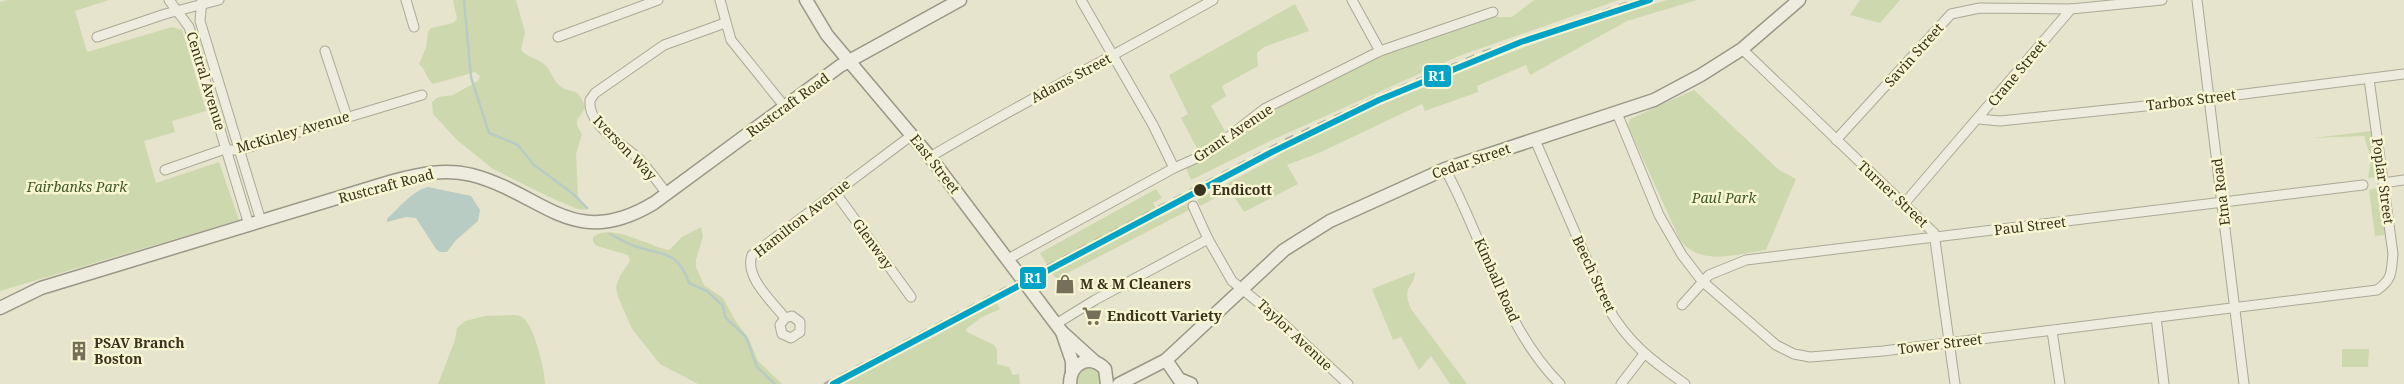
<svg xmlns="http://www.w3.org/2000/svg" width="2404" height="384" font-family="'Noto Serif',serif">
  <rect width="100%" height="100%" fill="#e6e4cc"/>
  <!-- green -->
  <g fill="#ced8ae">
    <path d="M8,0H109L75,11L87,52L172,27L182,30L206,111L172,121L175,132L144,141L156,183L219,162L239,220L0,291V2Z"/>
    <path d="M453,0H516L525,32L521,50C528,58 538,58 545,65C551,70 553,80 559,85C572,96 576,84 585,106C582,120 570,116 582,134L576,154L578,196L586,210L577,209L547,196L493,169L457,140L433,114L432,102L438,97L453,95L478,81L480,76L475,72L433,84C426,78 426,70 419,64L426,48L428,32L431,28L453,23L457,19Z"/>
    <path d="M1534,0H1619L1459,56L1270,141L1191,180L1185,166C1248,126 1312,84 1382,56C1419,42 1457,30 1494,17H1512Z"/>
    <path d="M1667,0H1697L1627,21L1530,75L1526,65L1477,86L1478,92L1425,111L1422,104L1321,152L1287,165L1298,184L1244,212L1230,190L1200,206L1197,200L1278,156L1276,152C1403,92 1532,40 1667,0Z"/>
    <path d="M1860,0H1900L1880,23L1850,15Z"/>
    <path d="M1295,4L1309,31L1264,47L1257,53L1258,66L1222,86L1226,96L1211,106L1225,131L1217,140L1198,150L1181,118L1188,114L1169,75Z"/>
    <path d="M1694,90L1779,170L1796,179L1766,250C1737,254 1701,267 1680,240L1628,126L1630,119Z"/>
    <path d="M2371,131L2377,177L2368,178L2371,159L2364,136L2313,138Z"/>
    <path d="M2378,188L2385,235L2375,236L2369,190Z"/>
    <path d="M1156,189L1162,198L1153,203L1161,217L1188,203L1191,209L1056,279L1040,253Z"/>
    <path d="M701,227L703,236L696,260V267L704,285L723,298L735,320L749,339L758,361L782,384H698L660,364L632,329L618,297L616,287L620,276L630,261L628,255L597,246L593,242V237C612,222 649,247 669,250L682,237Z"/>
    <path d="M1415,272C1414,290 1401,284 1411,309L1467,384H1450L1431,356L1419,370L1401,337L1393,340L1372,289Z"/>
    <path d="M997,303L1000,309L982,317L966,329L967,332L994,345L997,350V364L1009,367L1013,375L1019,374L1020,384H843Z"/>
    <path d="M514,315C515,315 522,316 522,317C534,324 545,371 545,384H438L455,340L457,328L465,321L485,316Z"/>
    <path d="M2342,349H2369L2368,367H2342Z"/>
    <path d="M1091,367L1100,375V384H1077L1078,373L1084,368Z"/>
  </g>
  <!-- water -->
  <path fill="#b8ccc4" d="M428,187L471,196L480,210L478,221L456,240L447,252H440L436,249L416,218L406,217L387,222V219C399,208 412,191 428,187Z"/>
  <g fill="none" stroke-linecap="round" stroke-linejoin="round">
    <!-- stream -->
    <g stroke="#b8ccc4" stroke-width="2.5">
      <path d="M464,0L471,77L489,133L518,145L533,164L572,193L587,208"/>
      <path d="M610,234C618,238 626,243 635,246C662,256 677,249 689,283L707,291L723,306L725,317L746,337L757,367L775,384"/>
    </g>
    <defs>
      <g id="street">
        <path d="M169,0L189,27L249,225"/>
        <path d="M202,0L200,21L261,221"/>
        <path d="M406,0L414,27"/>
        <path d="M720,0L731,40L785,107"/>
        <path d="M1081,0L1153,125L1174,168"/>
        <path d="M1352,0L1380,51"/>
        <path d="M2197,0L2244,384"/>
        <path d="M97,37L165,14L219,0"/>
        <path d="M558,37L658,0"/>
        <path d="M1742,49L1934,233L1955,384"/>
        <path d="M325,51L347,117"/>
        <path d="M1617,113L1659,215L1682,255L1702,281L1776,345L1794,354L1810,357L1883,351L2377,290C2393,279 2391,272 2393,254L2369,79"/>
        <path d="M1979,119L2000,121L2165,104L2404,74"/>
        <path d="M1535,140L1607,306C1628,343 1651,360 1685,384"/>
        <path d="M1836,140L1951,14L1980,8L2071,9"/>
        <path d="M930,157C1023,102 1119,53 1213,0"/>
        <path d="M1445,169C1484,239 1502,326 1560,384"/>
        <path d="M165,170L222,150H239L422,95"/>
        <path d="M2383,183L2404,180"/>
        <path d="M835,192L911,297"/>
        <path d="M667,194C658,182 650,171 640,160C624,144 587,126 590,100L595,93L664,45L725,23"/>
        <path d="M1903,205L2071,9L2162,0"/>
        <path d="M1193,206L1208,239L1232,281L1275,316L1348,384"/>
        <path d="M1008,259L1174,168L1208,153L1264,109L1380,51L1493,12"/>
        <path d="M1682,305L1709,275L1746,260L2363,185"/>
        <path d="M2156,317L2164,384"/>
        <path d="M785,318L792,316L800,322V332L791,338L782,334L780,325L785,318C772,301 744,277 752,255L912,135"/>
        <path d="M1056,324L1095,300L1208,239"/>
        <path d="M2052,331L2060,384"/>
        <path d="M1621,384L1644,354"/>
      </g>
      <g id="secondary">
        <path d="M806,0L827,35L930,157L1062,332L1094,361"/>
        <path d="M0,308L41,288L393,181C420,174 445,168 472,175C544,194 573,252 654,203L840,66L960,0"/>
        <path d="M1062,332L1072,361V372"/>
        <path d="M1166,360L1179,379L1191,384"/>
        <path d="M1070,384C1070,363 1090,353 1105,369L1107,384"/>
        <path d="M1119,384L1166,360L1284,250L1330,221L1445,169L1654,100L1701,75L1742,49L1799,0"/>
      </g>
    </defs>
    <!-- street casing -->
    <use href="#street" stroke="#aba896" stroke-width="11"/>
    <!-- secondary casing -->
    <use href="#secondary" stroke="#9a9786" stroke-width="15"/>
    <!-- street -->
    <use href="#street" stroke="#edecdf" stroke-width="9"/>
    <!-- secondary -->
    <use href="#secondary" stroke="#edecdf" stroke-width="12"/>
    <!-- rail -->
    <path stroke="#acab9f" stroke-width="2.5" stroke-dasharray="9 9" stroke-linecap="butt" d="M824,384L1287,139L1378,96L1483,52L1635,0"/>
    <defs>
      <path id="rail-1" d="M833,384L1272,152L1379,100L1521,42L1650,0"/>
    </defs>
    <!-- rail-1 casing -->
    <use href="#rail-1" stroke="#f7f5d2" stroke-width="10"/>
    <!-- rail-1 -->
    <use href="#rail-1" stroke="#03a3c5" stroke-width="6"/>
  </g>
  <!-- icons -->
  <defs>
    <symbol id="shop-bare" viewBox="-9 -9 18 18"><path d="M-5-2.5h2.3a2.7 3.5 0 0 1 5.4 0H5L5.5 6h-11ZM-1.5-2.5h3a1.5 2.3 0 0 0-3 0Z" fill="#76705a" stroke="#f7f5d2" stroke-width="2.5" paint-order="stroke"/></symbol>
    <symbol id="supermarket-bare" viewBox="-9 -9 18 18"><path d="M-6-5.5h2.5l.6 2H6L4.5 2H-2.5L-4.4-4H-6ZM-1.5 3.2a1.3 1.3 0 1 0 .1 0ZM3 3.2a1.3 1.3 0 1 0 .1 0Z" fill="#76705a" stroke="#f7f5d2" stroke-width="2.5" paint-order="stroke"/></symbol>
    <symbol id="building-bare" viewBox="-9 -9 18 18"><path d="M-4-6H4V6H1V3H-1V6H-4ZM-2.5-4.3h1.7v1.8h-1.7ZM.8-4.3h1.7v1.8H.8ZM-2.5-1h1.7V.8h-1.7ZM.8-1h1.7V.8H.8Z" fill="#76705a" stroke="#f7f5d2" stroke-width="2.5" paint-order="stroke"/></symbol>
  </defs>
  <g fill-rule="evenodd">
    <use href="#shop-bare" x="1051" y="270" width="28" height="28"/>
    <use href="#supermarket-bare" x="1078" y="302" width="28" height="28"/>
    <use href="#building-bare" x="65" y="337" width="28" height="28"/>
  </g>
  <!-- markers -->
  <circle fill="#3a321d" stroke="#f7f5d2" stroke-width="2" cx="1200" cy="190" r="7"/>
  <g text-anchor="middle" stroke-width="5" stroke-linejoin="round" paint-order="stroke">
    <!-- street labels -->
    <g font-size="14" fill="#3a321d" stroke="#f7f5d2">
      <text transform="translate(1914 55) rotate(-48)" y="5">Savin Street</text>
      <text transform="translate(2017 73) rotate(-50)" y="5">Crane Street</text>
      <text transform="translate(1071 78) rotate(-28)" y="5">Adams Street</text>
      <text transform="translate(206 81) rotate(73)" y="5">Central Avenue</text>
      <text transform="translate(2191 100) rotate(-7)" y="5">Tarbox Street</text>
      <text transform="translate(788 105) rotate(-36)" y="5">Rustcraft Road</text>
      <text transform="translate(293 132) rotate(-16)" y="5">McKinley Avenue</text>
      <text transform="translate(1233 133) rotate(-34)" y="5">Grant Avenue</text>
      <text transform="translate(625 148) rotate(46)" y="5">Iverson Way</text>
      <text transform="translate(1471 161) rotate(-19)" y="5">Cedar Street</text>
      <text transform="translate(935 164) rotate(52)" y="5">East Street</text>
      <text transform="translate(2383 181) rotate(82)" y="5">Poplar Street</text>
      <text transform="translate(386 186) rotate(-15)" y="5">Rustcraft Road</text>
      <text transform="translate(2221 192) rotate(-97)" y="5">Etna Road</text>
      <text transform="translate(1893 194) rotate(43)" y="5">Turner Street</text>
      <text transform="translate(802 218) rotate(-38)" y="5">Hamilton Avenue</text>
      <text transform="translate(2030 226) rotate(-7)" y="5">Paul Street</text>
      <text transform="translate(873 244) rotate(54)" y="5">Glenway</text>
      <text transform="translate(1594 274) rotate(65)" y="5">Beech Street</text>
      <text transform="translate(1497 280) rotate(66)" y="5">Kimball Road</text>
      <text transform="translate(1295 335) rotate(43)" y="5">Taylor Avenue</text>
      <text transform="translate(1940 344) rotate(-7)" y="5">Tower Street</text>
    </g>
    <!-- park labels -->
    <g font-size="14" font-style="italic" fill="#3e5723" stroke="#f7f5d2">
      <text x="77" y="192">Fairbanks Park</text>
      <text x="1724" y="203">Paul Park</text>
    </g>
    <!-- stop labels -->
    <g font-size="14" font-weight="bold" fill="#3a321d" stroke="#f7f5d2" text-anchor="start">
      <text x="1212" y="195">Endicott</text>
    </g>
    <!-- poi labels -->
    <g font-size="14" font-weight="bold" fill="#3a321d" stroke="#f7f5d2" text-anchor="start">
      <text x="1080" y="289">M &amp; M Cleaners</text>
      <text x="1107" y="321">Endicott Variety</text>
      <text x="94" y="348">PSAV Branch<tspan x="94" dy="16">Boston</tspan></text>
    </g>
  </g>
  <g stroke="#f7f5d2" stroke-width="2">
    <rect x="1423" y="64" width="29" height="24" rx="5" fill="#03a3c5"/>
    <rect x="1019" y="266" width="28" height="24" rx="5" fill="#03a3c5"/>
  </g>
  <g font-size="14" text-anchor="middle" font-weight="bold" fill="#fff">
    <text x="1437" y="81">R1</text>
    <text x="1033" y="283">R1</text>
  </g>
</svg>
